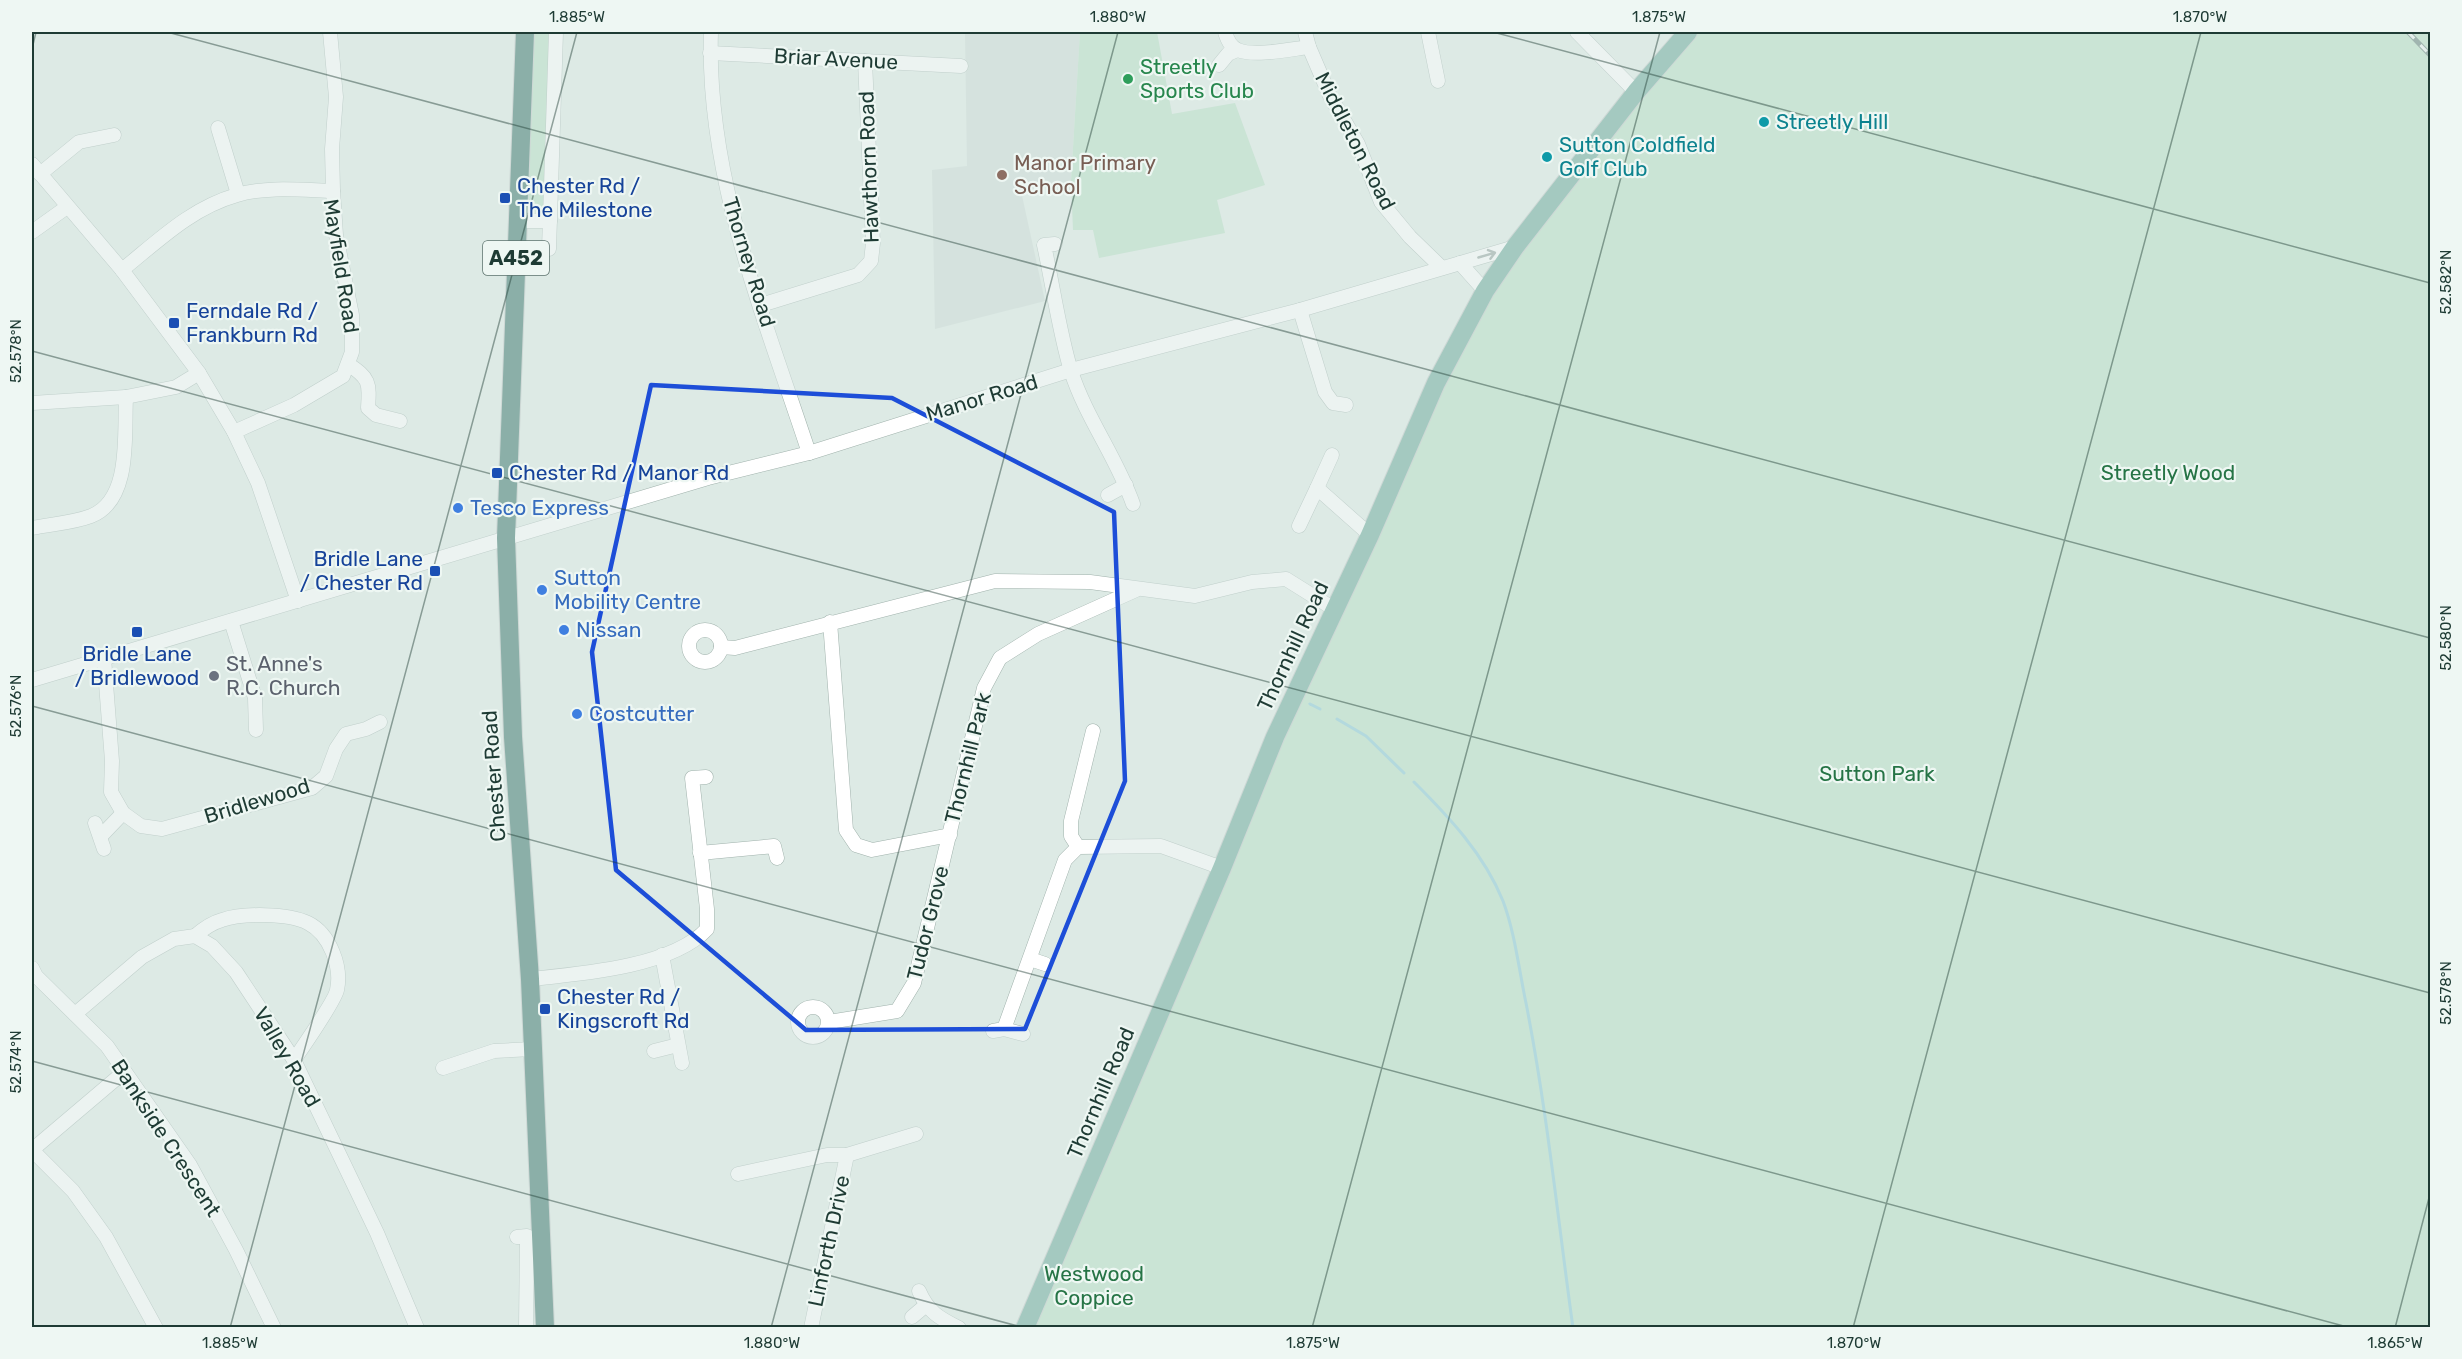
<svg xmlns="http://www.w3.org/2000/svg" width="2462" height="1359" font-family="Rubik,sans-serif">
  <rect width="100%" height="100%" fill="#ddeae5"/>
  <!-- built -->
  <path fill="#ccdad4" d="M965,32H1080L1071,181L1021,191L1045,301L935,329L932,170L967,166Z"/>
  <!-- green -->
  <g fill="#b4ddc0">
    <path d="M533,32H551L545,206L541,215L528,211Z"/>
    <path d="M1080,32H1157L1172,114L1235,103L1265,185L1217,200L1225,233L1099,258L1093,230H1073L1071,181Z"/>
    <path d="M1699,32H2430V1327L1031,1328L1342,605L1472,325L1525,243L1592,153L1649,91Z"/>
  </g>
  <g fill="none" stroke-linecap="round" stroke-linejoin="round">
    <!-- stream -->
    <g stroke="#81c5d4" stroke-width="3">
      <path d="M1310,704L1320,709"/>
      <path d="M1337,719L1366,736L1404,773"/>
      <path d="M1414,782C1449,817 1484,854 1503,901C1515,933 1519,970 1526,1003C1547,1110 1558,1220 1573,1328"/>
    </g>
    <defs>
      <g id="minor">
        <path d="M711,32C706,177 764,316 809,453"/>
        <path d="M1225,32C1227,39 1230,47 1238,50C1254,57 1292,49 1309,47"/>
        <path d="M1305,32L1309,47L1330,96L1358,144L1381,202L1410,237L1442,268"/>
        <path d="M1428,32L1438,81"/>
        <path d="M1577,32L1636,92"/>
        <path d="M710,53L961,66"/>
        <path d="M1219,65L1228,54L1237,50"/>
        <path d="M218,128L238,194"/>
        <path d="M32,164L122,270L199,373L234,432L258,483L298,601"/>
        <path d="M40,174L79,142L114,135"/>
        <path d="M517,221H550"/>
        <path d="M32,232L67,207"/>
        <path d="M1055,244L1044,245C1053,286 1059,331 1071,371C1086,418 1117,458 1133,504"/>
        <path d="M549,249L556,32"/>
        <path d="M1460,263L1485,291"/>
        <path d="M122,270C158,241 191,208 237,195C267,186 302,190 333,191"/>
        <path d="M761,305L858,275L871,261L873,243L865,61"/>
        <path d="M1300,310L1325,392L1333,403L1346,405"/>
        <path d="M348,364C369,378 370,382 368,408L376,415L400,421"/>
        <path d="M32,403L126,397L176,387L199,373"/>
        <path d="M234,432L294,405L343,376L352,352V315L336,235L333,191L332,149L336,97L330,32"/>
        <path d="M1317,488L1332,455"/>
        <path d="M1108,495L1126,485"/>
        <path d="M1299,526L1317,488L1370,535"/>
        <path d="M32,528C51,524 73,523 91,516C132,500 124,433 126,397"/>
        <path d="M231,621L255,698L256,730"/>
        <path d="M830,622L846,830L856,845L872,850L950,835"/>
        <circle cx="705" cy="646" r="16"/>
        <path d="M721,647L735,648L995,581L1090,582L1195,596L1252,582L1286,579L1334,609"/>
        <path d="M104,658L112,761L111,792L123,813L141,826L162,829L312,788L326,776L336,749L346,734L366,729L380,722"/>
        <path d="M32,680L708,478L809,453L1071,370L1300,310L1515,247"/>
        <path d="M95,823L104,849"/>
        <path d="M101,836L123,813"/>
        <path d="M1078,847L1071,836V821L1093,731"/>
        <path d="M700,853L774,846L777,858"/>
        <path d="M195,936C203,929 211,923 222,920C242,913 288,913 308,923C330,934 342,967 337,990C335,1001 302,1048 294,1060"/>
        <path d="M662,955L682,1063"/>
        <path d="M1030,959L1045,964"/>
        <path d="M32,968L36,976L107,1046L190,1165L236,1250L274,1328"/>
        <path d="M530,979C580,974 672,967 707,929V909L692,778L706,777"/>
        <circle cx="813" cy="1022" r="15"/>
        <path d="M75,1014L142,957L174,939L195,936L212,946L236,972L294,1060L377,1233L417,1328"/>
        <path d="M829,1022L897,1011L914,983L984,688L1000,658L1038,634L1136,590"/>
        <path d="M1004,1029L1023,1034"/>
        <path d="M993,1031L1004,1029L1065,860L1078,847L1161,846L1222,868"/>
        <path d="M654,1051L678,1045"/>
        <path d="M443,1068L494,1051L532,1049"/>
        <path d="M32,1150L73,1191L106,1237L156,1328"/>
        <path d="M32,1150L124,1072"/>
        <path d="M738,1174L827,1155H847L916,1134"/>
        <path d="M517,1237L527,1236L526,1328"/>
        <path d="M919,1291C928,1312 939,1318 959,1328"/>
        <path d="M912,1317L925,1306"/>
        <path d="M811,1328L847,1155"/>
      </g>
      <path id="major" d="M1025,1328L1222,868L1275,737L1370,535L1436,383L1485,291L1515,247L1636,92L1688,32"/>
      <path id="highway" d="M525,32L506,538L513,737L530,979L545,1328"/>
    </defs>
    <!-- minor casing -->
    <use href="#minor" stroke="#a0b2ac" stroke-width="15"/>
    <!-- major casing -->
    <use href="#major" stroke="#bcc4c2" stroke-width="20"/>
    <!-- highway casing -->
    <use href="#highway" stroke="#bcc4c2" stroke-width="20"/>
    <!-- minor -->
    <use href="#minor" stroke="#fff" stroke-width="14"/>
    <!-- major -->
    <use href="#major" stroke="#5fa393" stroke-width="18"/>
    <!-- highway -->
    <use href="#highway" stroke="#28685d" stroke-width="18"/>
    <defs>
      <path id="rail" d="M2408,32L2430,55"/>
    </defs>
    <!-- rail casing -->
    <use href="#rail" stroke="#58776f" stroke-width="5"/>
    <!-- rail -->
    <use href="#rail" stroke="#eef7f3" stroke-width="3" stroke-dasharray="9" stroke-linecap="butt"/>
  </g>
  <!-- one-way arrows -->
  <defs><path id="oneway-shaft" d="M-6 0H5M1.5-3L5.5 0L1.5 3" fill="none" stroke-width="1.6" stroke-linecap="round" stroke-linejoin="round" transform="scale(1.5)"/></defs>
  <use stroke="#8e9d9a" href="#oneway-shaft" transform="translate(1487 255) rotate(-16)"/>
  <!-- marked area -->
  <path d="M0 0H2462V1359H0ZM651,385L892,398L1114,512L1125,781L1025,1029L806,1030L616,870L592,652Z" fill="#ddeae5" fill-opacity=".55" fill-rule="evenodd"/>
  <path fill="none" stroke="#1d4ed8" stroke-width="4.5" stroke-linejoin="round" d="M651,385L892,398L1114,512L1125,781L1025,1029L806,1030L616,870L592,652Z"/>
  <!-- ticks -->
  <path fill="none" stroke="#1e3b34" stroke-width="1.5" stroke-opacity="0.45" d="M167,32L2430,638M1493,32L2430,283M32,49L36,32M32,351L2430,993M32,706L2351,1328M32,1061L1025,1328M230,1328L577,32M771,1328L1118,32M1312,1328L1660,32M1853,1328L2201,32M2395,1328L2430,1194"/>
  <!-- markers -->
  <circle fill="#2e9e5b" stroke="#eef7f3" stroke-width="2" cx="1128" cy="79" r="6"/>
  <g fill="#0f9aa8" stroke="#eef7f3" stroke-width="2">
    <circle cx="1764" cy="122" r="6"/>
    <circle cx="1547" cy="157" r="6"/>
  </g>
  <circle fill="#8d6e63" stroke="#eef7f3" stroke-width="2" cx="1002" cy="175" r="6"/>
  <g fill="#1a4fb4" stroke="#eef7f3" stroke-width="2">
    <rect x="499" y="192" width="12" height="12" rx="3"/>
    <rect x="168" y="317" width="12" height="12" rx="3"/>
    <rect x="491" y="467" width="12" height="12" rx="3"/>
    <rect x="429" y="565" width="12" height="12" rx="3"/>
    <rect x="131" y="626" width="12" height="12" rx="3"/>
    <rect x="539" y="1003" width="12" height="12" rx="3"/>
  </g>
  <g fill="#3f7fe0" stroke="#eef7f3" stroke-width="2">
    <circle cx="458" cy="508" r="6"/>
    <circle cx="542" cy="590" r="6"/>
    <circle cx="564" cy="630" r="6"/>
    <circle cx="577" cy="714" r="6"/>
  </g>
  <circle fill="#6b7280" stroke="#eef7f3" stroke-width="2" cx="214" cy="676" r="6"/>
  <g text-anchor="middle" stroke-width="4.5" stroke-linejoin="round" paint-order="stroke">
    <!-- shield labels -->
    <rect fill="#eef7f3" stroke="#5c736d" stroke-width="1.5" x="483" y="241" width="66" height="34" rx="4.5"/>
    <g font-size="20" font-weight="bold" fill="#1e3b34">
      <text x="516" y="265">A452</text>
    </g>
    <!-- street labels -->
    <g font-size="21" fill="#1e3b34" stroke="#eef7f3">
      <text transform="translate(836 59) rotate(3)" y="7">Briar Avenue</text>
      <text transform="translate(1355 141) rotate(63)" y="7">Middleton Road</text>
      <text transform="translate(869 167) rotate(-92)" y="7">Hawthorn Road</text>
      <text transform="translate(749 262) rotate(73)" y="7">Thorney Road</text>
      <text transform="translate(341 266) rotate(81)" y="7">Mayfield Road</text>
      <text transform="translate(982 398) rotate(-17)" y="7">Manor Road</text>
      <text transform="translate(1293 646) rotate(-65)" y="7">Thornhill Road</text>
      <text transform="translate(968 758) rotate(-76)" y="7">Thornhill Park</text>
      <text transform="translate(494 776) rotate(-94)" y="7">Chester Road</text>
      <text transform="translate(257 801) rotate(-17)" y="7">Bridlewood</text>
      <text transform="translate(928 923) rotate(-76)" y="7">Tudor Grove</text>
      <text transform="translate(287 1057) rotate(60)" y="7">Valley Road</text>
      <text transform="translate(1101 1093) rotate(-67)" y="7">Thornhill Road</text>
      <text transform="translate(166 1138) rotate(57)" y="7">Bankside Crescent</text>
      <text transform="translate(829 1241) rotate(-78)" y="7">Linforth Drive</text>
    </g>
    <!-- leisure labels -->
    <g font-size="21" fill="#27864d" stroke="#eef7f3" text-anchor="start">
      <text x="1140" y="74">Streetly<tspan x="1140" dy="24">Sports Club</tspan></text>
    </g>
    <!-- culture labels -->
    <g font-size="21" fill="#0d838f" stroke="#eef7f3" text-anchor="start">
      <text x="1776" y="129">Streetly Hill</text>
      <text x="1559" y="152">Sutton Coldfield<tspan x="1559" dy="24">Golf Club</tspan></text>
    </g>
    <!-- education labels -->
    <g font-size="21" fill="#785e54" stroke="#eef7f3" text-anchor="start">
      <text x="1014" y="170">Manor Primary<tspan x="1014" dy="24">School</tspan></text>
    </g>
    <!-- transit labels -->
    <g font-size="21" fill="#164399" stroke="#eef7f3" text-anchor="start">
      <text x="517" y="193">Chester Rd /<tspan x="517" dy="24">The Milestone</tspan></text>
      <text x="186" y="318">Ferndale Rd /<tspan x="186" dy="24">Frankburn Rd</tspan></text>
      <text x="509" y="480">Chester Rd / Manor Rd</text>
      <text x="423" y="566" text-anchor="end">Bridle Lane<tspan x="423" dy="24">/ Chester Rd</tspan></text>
      <text x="137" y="661" text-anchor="middle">Bridle Lane<tspan x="137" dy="24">/ Bridlewood</tspan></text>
      <text x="557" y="1004">Chester Rd /<tspan x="557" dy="24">Kingscroft Rd</tspan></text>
    </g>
    <!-- park labels -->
    <g font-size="21" fill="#267446" stroke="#eef7f3">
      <text x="2168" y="480">Streetly Wood</text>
      <text x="1877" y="781">Sutton Park</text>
      <text x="1094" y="1281">Westwood<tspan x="1094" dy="24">Coppice</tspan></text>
    </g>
    <!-- shop labels -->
    <g font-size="21" fill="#366cbe" stroke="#eef7f3" text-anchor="start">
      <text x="470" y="515">Tesco Express</text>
      <text x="554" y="585">Sutton<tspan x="554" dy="24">Mobility Centre</tspan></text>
      <text x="576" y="637">Nissan</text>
      <text x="589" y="721">Costcutter</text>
    </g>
    <!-- worship labels -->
    <g font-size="21" fill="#5b616d" stroke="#eef7f3" text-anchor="start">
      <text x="226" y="671">St. Anne's<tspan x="226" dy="24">R.C. Church</tspan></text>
    </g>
  </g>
  <!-- border -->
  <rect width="2462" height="1359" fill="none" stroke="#eef7f3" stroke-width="66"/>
  <rect x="33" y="33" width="2396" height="1293" fill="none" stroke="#1e3b34" stroke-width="2"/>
  <g font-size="15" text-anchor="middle" fill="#1e3b34">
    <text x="577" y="22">1.885°W</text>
    <text x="1118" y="22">1.880°W</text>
    <text x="1659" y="22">1.875°W</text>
    <text x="2200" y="22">1.870°W</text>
    <text transform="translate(2446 282) rotate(-90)" y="5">52.582°N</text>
    <text transform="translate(16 351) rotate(-90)" y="5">52.578°N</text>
    <text transform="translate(2446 638) rotate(-90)" y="5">52.580°N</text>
    <text transform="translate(16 706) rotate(-90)" y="5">52.576°N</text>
    <text transform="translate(2446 993) rotate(-90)" y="5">52.578°N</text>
    <text transform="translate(16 1062) rotate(-90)" y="5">52.574°N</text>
    <text x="230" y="1348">1.885°W</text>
    <text x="772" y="1348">1.880°W</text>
    <text x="1313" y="1348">1.875°W</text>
    <text x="1854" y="1348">1.870°W</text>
    <text x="2395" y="1348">1.865°W</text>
  </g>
</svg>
